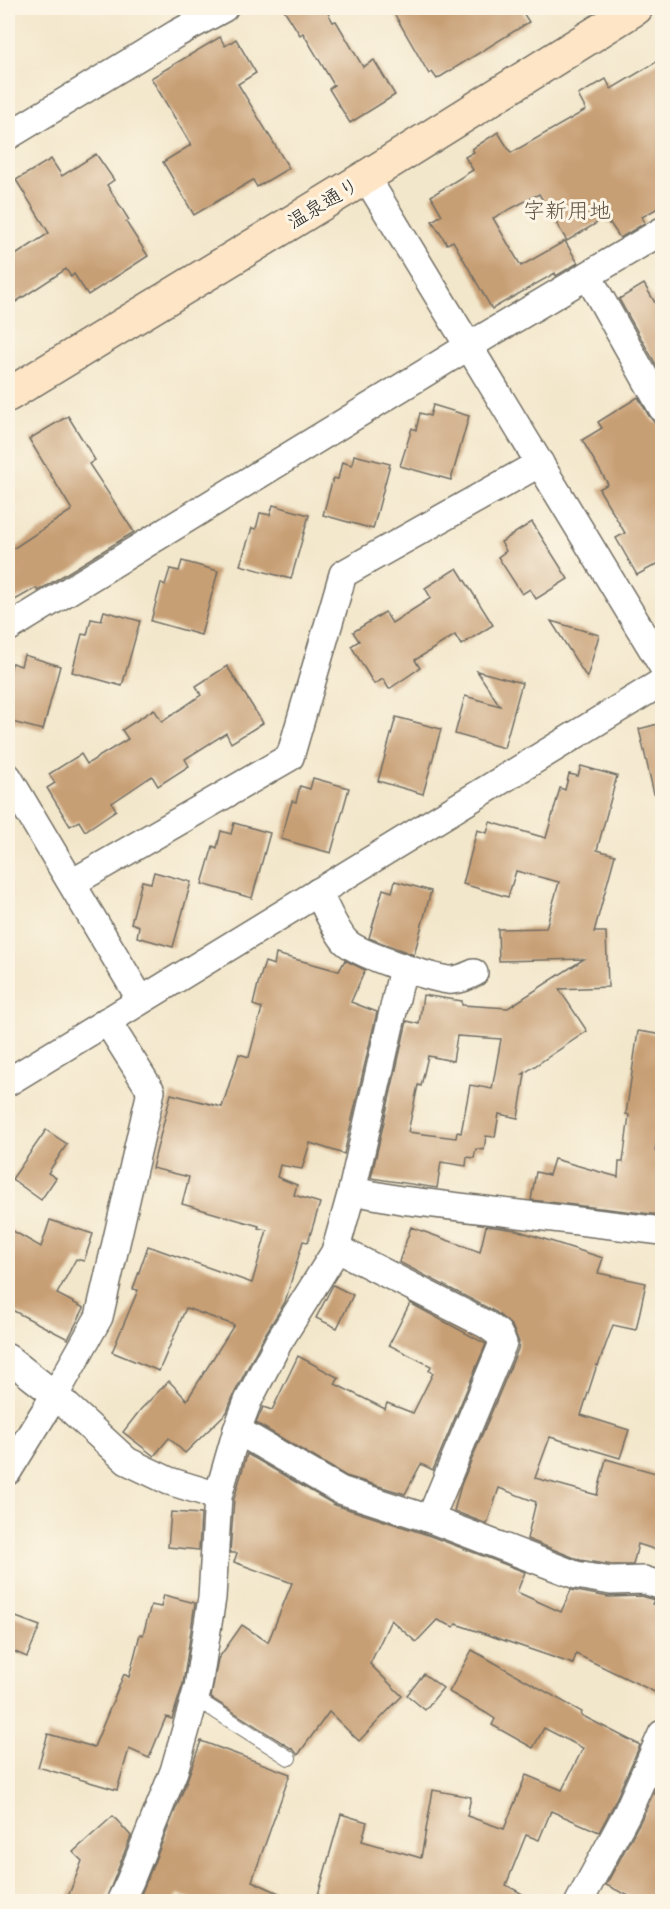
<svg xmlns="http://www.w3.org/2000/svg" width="670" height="1909" font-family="Delius,'Klee One',sans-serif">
  <rect width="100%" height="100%" fill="#fcf5e5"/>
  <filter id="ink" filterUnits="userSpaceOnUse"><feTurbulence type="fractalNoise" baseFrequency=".0167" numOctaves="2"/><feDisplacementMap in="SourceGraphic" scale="12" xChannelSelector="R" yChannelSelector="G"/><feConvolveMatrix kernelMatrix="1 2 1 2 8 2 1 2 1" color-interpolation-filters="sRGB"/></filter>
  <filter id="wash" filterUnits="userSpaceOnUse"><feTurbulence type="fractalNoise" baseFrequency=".008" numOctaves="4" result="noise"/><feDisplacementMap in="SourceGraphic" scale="24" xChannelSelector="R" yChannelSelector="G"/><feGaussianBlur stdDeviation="1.35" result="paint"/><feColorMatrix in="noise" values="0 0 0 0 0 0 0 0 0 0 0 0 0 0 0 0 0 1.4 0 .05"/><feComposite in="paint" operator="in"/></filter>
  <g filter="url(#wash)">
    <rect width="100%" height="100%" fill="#f3e7cb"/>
    <g id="blocks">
      <!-- building -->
      <g fill="#c79f74" fill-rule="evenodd">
        <path d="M283,8H325L333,22L336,21L363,67L374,60L395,95L350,123L329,89L334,85L303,33L300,35Z"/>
        <path d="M391,8H520L529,22L437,79L432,72L429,74Z"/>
        <path d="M220,37L225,46L236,39L256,73L238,84L289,168L257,187L253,180L194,215L163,162L191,145L151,78Z"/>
        <path d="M663,58V205L642,217L645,223L620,238L610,223L609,224L605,218L567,241L539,194L493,218L521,266L565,241L578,263L556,276L555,273L492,309L453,241L447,244L432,221L442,215L431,196L473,170L465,157L474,152L472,149L498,132L511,153L586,110L578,95L606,79L611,89Z"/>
        <path d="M96,154L114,180L107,185L129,220L126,222L148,256L88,295L74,274L71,277L66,269L8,307V260L49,233L16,180L51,159L62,176Z"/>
        <path d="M644,284L663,316V377L619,299Z"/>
        <path d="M638,397L649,416L654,422L663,424V561L637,575L616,538L625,533L599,489L608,484L582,440L602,428L598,422Z"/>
        <path d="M433,405L469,416L451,480L400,466L412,428L416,430L420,413L430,416Z"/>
        <path d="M68,416L95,460L89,464L134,532L38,591L36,588L8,604V552L72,510L29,439Z"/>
        <path d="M354,455L390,464L373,529L323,515L333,478L338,479L342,462L352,465Z"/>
        <path d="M273,505L309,515L291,579L240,565L252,528L256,529L260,513L270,515Z"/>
        <path d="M532,522L568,579L536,599L530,589L522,594L498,557L506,551L501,542Z"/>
        <path d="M182,561L218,571L201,635L151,621L161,583L165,585L170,569L179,571Z"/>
        <path d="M457,568L493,625L461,645L455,635L415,660L420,668L389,689L383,679L374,684L351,646L359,641L353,632L385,612L392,623L431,598L425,588Z"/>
        <path d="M104,611L140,621L122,686L72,672L82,634L87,635L91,619L101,621Z"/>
        <path d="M551,621L599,635L587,678Z"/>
        <path d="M24,655L60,666L43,730L8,721V679L12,663L21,666Z"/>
        <path d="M227,666L263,723L231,743L226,733L185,759L189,766L158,786L152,776L112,803L116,810L85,831L79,821L70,826L47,788L55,783L49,774L81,754L87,764L128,739L122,730L154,709L162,722L201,695L196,686Z"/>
        <path d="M477,671L522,683L504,748L455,734L465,696L500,706Z"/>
        <path d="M396,717L441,729L423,794L378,781Z"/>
        <path d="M658,724L663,740V793L654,794L639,729Z"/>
        <path d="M581,766L617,776L597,850L615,855L594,932H606L608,987L559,989L587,1031L523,1074H525L518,1118L499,1114L495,1137L486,1136L484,1150L476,1149L474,1158L467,1157L466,1166L441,1162L437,1188L371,1178L407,1021L419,1024L423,995L462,1001V1005L508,1008L584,959L499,961L498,929L546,928L559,882L516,871L508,897L463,884L477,830L487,833L490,822L546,838L560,788L565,790L569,774L578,776ZM457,1036L501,1039L492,1089L470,1085L461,1133L457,1132L456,1138L408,1132L418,1085L421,1086L428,1056L453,1061Z"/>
        <path d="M313,778L349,788L331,853L281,839L292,801L296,802L300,786L310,789Z"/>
        <path d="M234,823L270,833L252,898L202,884L213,846L217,848L221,831L231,834Z"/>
        <path d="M154,872L191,882L173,947L137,937L139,926L131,923L142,881L151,883Z"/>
        <path d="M395,881L431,891L414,955L369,938L383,889L392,892Z"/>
        <path d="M276,954L339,971L345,960L365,970L351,1002L377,1012L344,1154L310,1143L302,1169L280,1165L277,1177L297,1185L294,1195L320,1203L308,1242L303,1241L285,1302L264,1336L234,1394L227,1412L185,1453L169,1438L154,1456L123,1432L141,1409L169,1381L187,1400L234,1325L186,1308L159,1371L112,1352L138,1290L133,1289L148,1246L252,1283L267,1230L258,1228L259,1226L182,1204L189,1177L152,1168L171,1094L222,1107L239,1054L249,1057L262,1008L253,1005L258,984L265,962L274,965Z"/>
        <path d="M638,1031L663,1035V1102L655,1151H661L660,1167H663L660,1215L531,1200L536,1172L549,1175L554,1159L618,1177L619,1162H623L629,1115L626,1114Z"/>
        <path d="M46,1130L67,1144L48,1173L56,1178L41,1200L12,1179Z"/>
        <path d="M50,1220L93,1234L84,1261L76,1259L57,1294L84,1308L68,1339L8,1308V1228L41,1247Z"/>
        <path d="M486,1226L516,1230L603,1258L598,1273L646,1283L636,1330L613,1325L598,1366L597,1365L581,1415L629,1430L620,1458L550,1437L535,1478L597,1495L606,1459L663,1475V1552L638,1544L633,1565H612L580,1560L527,1539L536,1502L499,1488L487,1524L454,1511L461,1485L518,1349L519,1342L512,1326L496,1312L399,1262L411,1227L480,1252Z"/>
        <path d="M333,1285L353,1295L337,1328L316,1318Z"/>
        <path d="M410,1303L486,1344L433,1470L421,1464L405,1494L346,1476L256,1423L263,1407L272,1410L298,1356L339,1378L335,1384L385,1409L387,1403L413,1413L433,1373L429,1371L431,1366L389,1345Z"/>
        <path d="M247,1454L335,1505L425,1534L525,1572L517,1592L561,1612L571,1590L609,1597L642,1596L654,1600L652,1604L663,1609V1696L576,1654L573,1664L456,1624L454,1627L437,1620L416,1642L391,1620L370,1664L402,1696L359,1741L329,1712L298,1755L294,1750L211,1698L218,1659L242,1625L268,1642L292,1583L234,1562L237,1553H230L234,1499Z"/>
        <path d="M171,1512L201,1514L199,1550L168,1547Z"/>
        <path d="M164,1595L195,1603L183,1684L172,1719L166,1717L149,1758L129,1749L117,1790L38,1767L48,1734L94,1747L124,1674L129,1677L140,1634L143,1635L151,1605L161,1607Z"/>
        <path d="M8,1614L40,1626L27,1657L8,1649Z"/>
        <path d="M472,1650L582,1712L581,1715L640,1745L613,1806L599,1832L551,1811L539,1840L526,1835L506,1885L537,1902H316L341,1814L367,1822L362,1841L421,1858L433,1790L471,1797L467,1816L504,1829L526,1775L562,1790L583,1748L544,1728L533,1748L492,1725L495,1719L486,1713L449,1692Z"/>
        <path d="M424,1674L443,1688L425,1710L407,1695Z"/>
        <path d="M201,1741L290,1774L252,1881L299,1902H197L178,1894L175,1902H138L185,1786Z"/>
        <path d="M663,1772V1902H641L606,1885L641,1820Z"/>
        <path d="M113,1816L131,1836L105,1902H66L82,1861L73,1852Z"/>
      </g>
    </g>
  </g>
  <g filter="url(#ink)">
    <use href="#blocks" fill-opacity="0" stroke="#716d63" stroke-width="1.5"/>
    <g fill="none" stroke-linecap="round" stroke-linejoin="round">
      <defs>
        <path id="lane" d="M195,1698L289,1758"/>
        <g id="street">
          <path d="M8,136L176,34L224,8"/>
          <path d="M366,177L662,665"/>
          <path d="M588,276L662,408"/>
          <path d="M8,628L469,346L662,231"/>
          <path d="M8,777L141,1000"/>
          <path d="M72,883L290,757L343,574L540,463"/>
          <path d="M318,892C326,908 334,928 345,941C357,954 428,977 448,980C458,981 465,977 474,973"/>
          <path d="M8,1082L662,682"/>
          <path d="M352,1191L401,1200L662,1231"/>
          <path d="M336,1248L487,1325L498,1333L503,1343L430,1519"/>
          <path d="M8,1358L55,1395L127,1461L169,1481L218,1496L237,1430L340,1490L430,1519L576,1575L611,1581L644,1580L662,1586"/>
          <path d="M237,1430L248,1401L278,1343L335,1252L352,1191L403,968"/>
          <path d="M8,1471L55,1395L99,1317L151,1091L107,1021"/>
          <path d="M120,1902L130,1881L174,1771L198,1687L212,1598L218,1496"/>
          <path d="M579,1902L627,1813L662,1734"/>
        </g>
        <path id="secondary" d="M8,395L366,177L636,8"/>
      </defs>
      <!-- lane casing -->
      <use href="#lane" stroke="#716d63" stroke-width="16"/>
      <!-- street casing -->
      <use href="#street" stroke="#716d63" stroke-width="30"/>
      <!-- secondary casing -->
      <use href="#secondary" stroke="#716d63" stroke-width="36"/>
      <!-- lane -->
      <use href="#lane" stroke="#fff" stroke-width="14"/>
      <!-- street -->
      <use href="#street" stroke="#fff" stroke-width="27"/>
      <!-- secondary -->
      <use href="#secondary" stroke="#fde5c5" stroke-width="33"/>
    </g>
  </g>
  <g text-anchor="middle" stroke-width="6" stroke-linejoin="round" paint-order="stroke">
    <!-- street labels -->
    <g font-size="20" fill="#2b2b2b" stroke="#fcf5e5">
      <text transform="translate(323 203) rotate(-31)" y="7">温泉通り</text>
    </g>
    <!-- quarter labels -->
    <g font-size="22" fill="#625445" stroke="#fcf5e5">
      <text x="567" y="218">字新用地</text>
    </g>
  </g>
  <!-- margin -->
  <rect width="670" height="1909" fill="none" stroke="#fcf5e5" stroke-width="30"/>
</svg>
